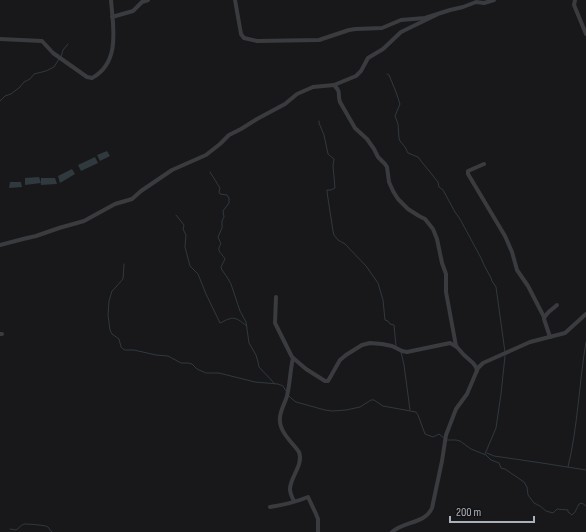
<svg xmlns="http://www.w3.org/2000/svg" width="586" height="532" font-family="'Sofia Sans Condensed',sans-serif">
  <rect width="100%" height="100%" fill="#18181a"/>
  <!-- water -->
  <g fill="#2f393e">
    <path d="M107,151L110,156L100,161L97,155Z"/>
    <path d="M95,157L98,163L81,171L78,165Z"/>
    <path d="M72,169L75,174L60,183L58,176Z"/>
    <path d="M39,177L41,183L25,185V178Z"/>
    <path d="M41,178H55L57,184L41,185Z"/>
    <path d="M10,182H21L22,187L9,188Z"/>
  </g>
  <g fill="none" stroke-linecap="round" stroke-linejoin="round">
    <!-- stream -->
    <g stroke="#2f393e" stroke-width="1">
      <path d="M61,57L63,50L68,44"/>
      <path d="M387,74L389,75L396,92L400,104L395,116L398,124L399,138L400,141L405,147L408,153L418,157L421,161L434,177L438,182L439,187L443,190L455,212L460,219L481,258L484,265L491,278L492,281L496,287L505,352"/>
      <path d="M0,101L5,96L11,94L20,87L24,82L30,79L34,74L46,71L54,67L59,59"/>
      <path d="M319,121V123L324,135L328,154L334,159L333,166L335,188L331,190H327V192L333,231L334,235L338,240L345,244L366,266L378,283L383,300L385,320L388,321L390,324L394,325L396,346"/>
      <path d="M210,172L220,188L219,192L220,194L227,195L229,198V203L223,211L224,217L222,221V228L218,237L221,244C220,245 219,247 219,248C218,252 223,255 225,259L221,267L222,270L227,277L231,284L240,311L246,322L249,343L256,355L258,362L259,367L275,384"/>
      <path d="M176,215L184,225L183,229L186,235L185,247L190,266L198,274L206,294L220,323C223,322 225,320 229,319C236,316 241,322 247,326"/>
      <path d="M124,264L123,279L115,288L112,291L109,301L108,315L110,330L112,334L119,339L121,347L123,349L125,350H134L156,355L168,356L181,363H188L192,364L197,369L206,373H219L255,382L278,384L283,386L286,391"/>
      <path d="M401,352L404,365L410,410"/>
      <path d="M289,396L292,399L296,402L325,410L332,411L346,410L360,407L371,400H374L383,406L416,412L418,415L425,434L433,437L439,434L444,438"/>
      <path d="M447,440H456L460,441L471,449L486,455L491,460L499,463L501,468L505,469L524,482L527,487L528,495L534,503L540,506L546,511L553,513L557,509L568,510V512L572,515L575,512L579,504L582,503L586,506"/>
      <path d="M487,453L494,456L542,463L586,470"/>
      <path d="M485,454L496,428L501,394L505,356"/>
      <path d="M568,467C578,426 579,383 586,342"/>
      <path d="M10,529L16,530C19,528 21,525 24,524C28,524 46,525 48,527C49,528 50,531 52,532"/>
    </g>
    <!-- minor -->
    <g stroke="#393b3f" stroke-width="4">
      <path d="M235,0L241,34L244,38L257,41L319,40L349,30L356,29L382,28L401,20L425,18L450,10L463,7L476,2L484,3L494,0"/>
      <path d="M575,0L574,5L586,34"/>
      <path d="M112,17L133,11L142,2L148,0"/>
      <path d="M0,39L42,41L53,53L87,77L92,78C121,62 113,27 111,0"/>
      <path d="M334,85C342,93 337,94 340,102L355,128L367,139L374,149L378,157L385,164L387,167L389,182L393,191L398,199L408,209L419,216L425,219L433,229L437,239L442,263L446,274V292L456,346L464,355L473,363L476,367L477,371"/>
      <path d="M484,164L468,171V174L505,236L512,252L517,270L528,286L544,317"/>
      <path d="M0,245L23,239L36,236L59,228L84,221L115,204L132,199L141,191L172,170L206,155L220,144L229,135L241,129L257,119L285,104L297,94L313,87L334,85L356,76L361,71L368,58L383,49L401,32L436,15"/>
      <path d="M276,297L275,323L292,357L306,369L325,381H328L340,360L346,355L362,345L370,343L382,344L392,346L402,351L407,352L450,343L457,347"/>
      <path d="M0,334H2"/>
      <path d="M550,337L544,319C545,313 553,309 557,305"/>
      <path d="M293,358C290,371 290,384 287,396C285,403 281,409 280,417C278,431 292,442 299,452C304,465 290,477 290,489C290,494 292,497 294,501"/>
      <path d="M270,507C283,505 296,502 308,497L316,514L318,519V532"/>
      <path d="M392,532C404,521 425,524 432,508L442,461L446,435L456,409L467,394L478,368L483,363L492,359L530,342L565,333L586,314"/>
    </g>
  </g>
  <!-- scale -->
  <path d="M450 516v6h84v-6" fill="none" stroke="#abb1b9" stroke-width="2"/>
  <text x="456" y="516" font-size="12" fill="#abb1b9" stroke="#131315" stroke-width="3" paint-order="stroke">200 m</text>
</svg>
